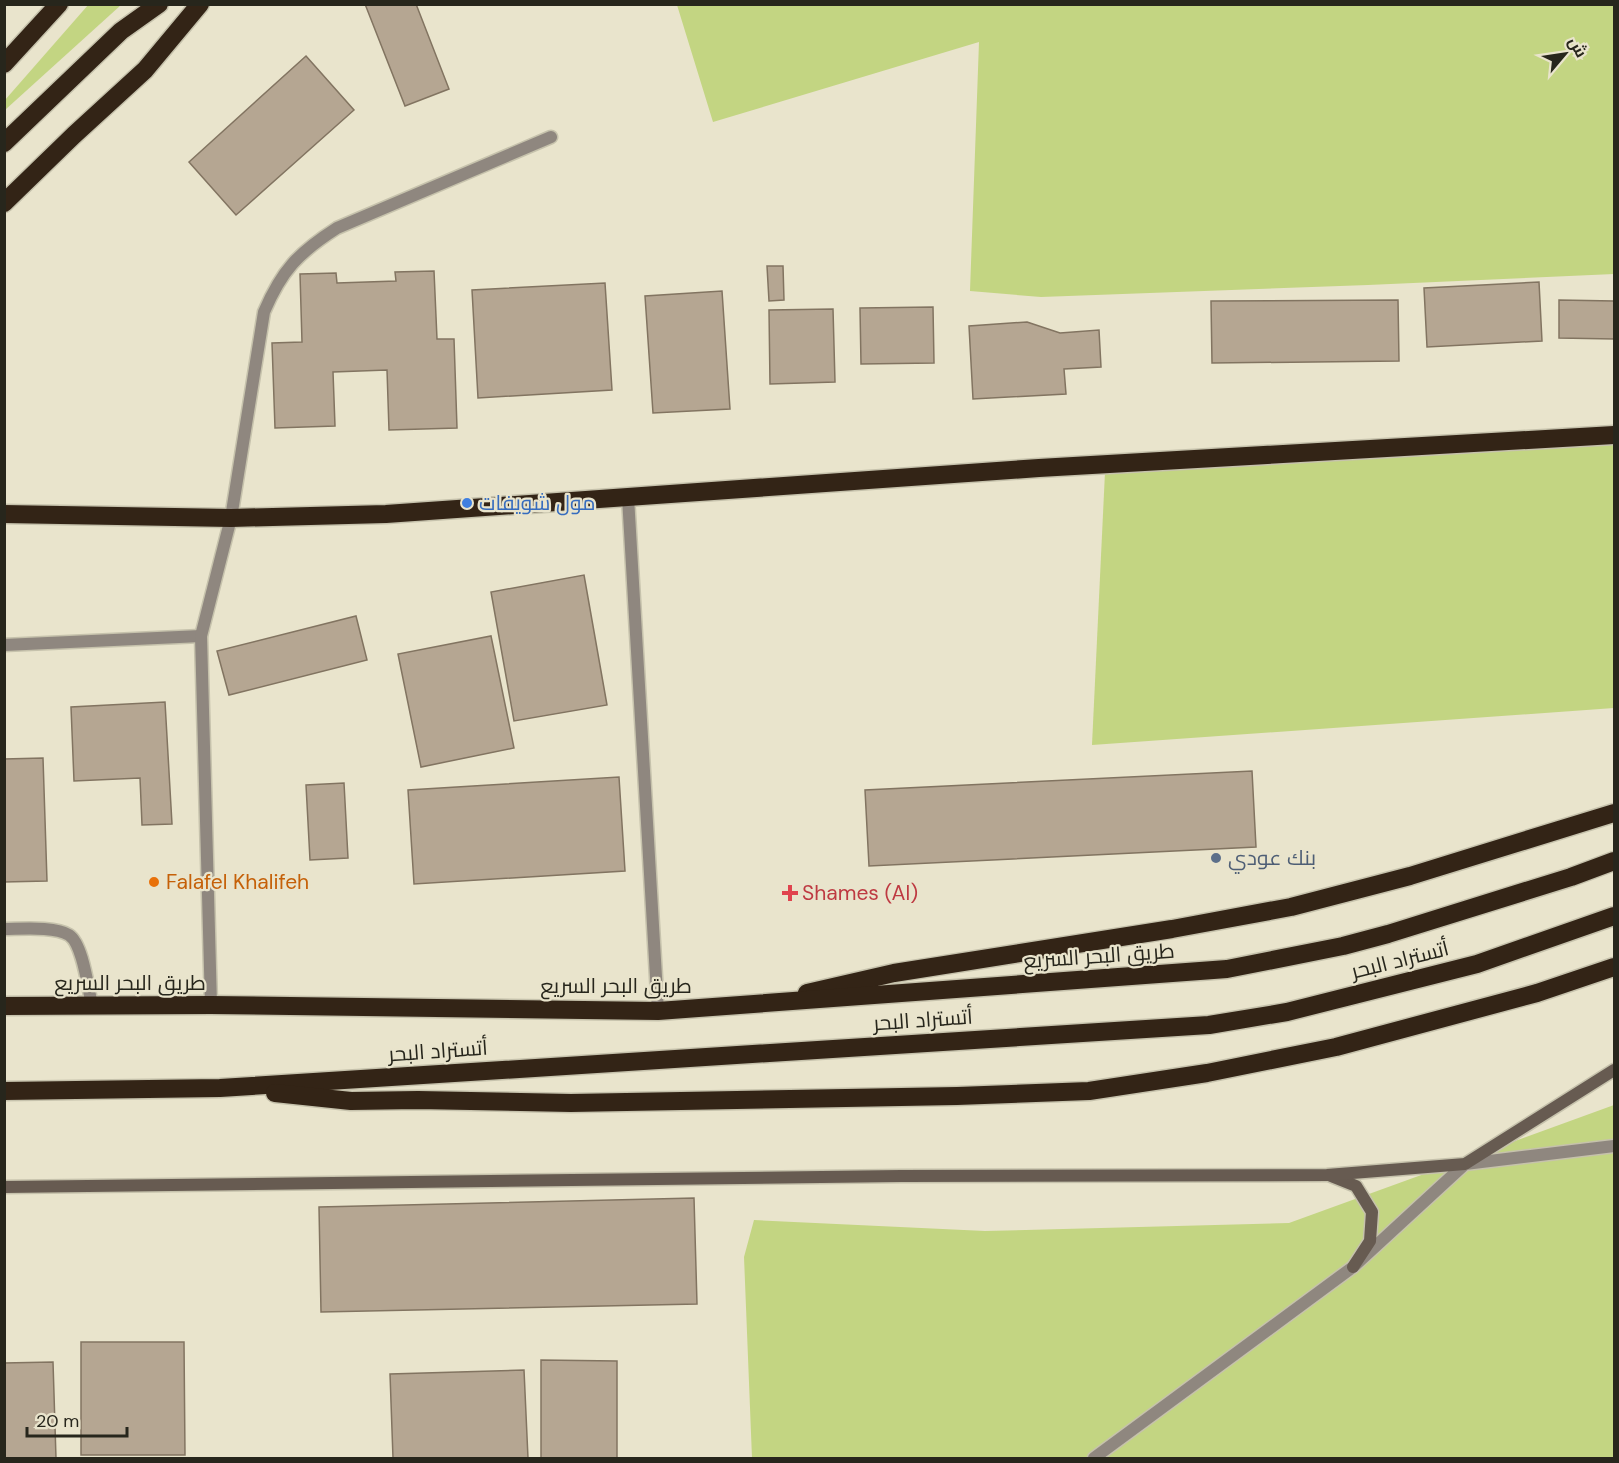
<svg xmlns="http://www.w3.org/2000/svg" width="1619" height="1463" font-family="'DM Sans',Cairo,sans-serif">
  <rect width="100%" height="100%" fill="#e9e4cc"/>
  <!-- green -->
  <g fill="#c3d582">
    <path d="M89,4L121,5L5,110V100Z"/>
    <path d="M677,5H1614V274L1368,285L1041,297L970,291L979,42L713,122Z"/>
    <path d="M1614,430V708L1092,745L1105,472Z"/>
    <path d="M1614,1105V1458H752L744,1257L754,1220L985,1231L1289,1223Z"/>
  </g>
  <!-- building -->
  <g fill="#b5a692" stroke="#827461" stroke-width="1.5">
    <path d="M365,4H416L449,89L405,106Z"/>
    <path d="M306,56L354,110L236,215L189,162Z"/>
    <path d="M767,266H783L784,300L769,301Z"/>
    <path d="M434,271L437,339H454L457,428L389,430L387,370L333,372L335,426L275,428L272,343L302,342L300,274L336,273L337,283L396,281L395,272Z"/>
    <path d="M1539,282L1542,341L1427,347L1424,288Z"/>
    <path d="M605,283L612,390L478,398L472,290Z"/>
    <path d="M722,291L730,409L653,413L645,296Z"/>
    <path d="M1398,300L1399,361L1212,363L1211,301Z"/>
    <path d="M1559,300L1614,301V339L1559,338Z"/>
    <path d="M933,307L934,363L861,364L860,308Z"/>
    <path d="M833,309L835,382L770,384L769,310Z"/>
    <path d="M1027,322L1060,333L1099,330L1101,367L1064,369L1066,394L973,399L969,326Z"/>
    <path d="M584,575L607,705L514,721L491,592Z"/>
    <path d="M356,616L367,660L229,695L217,651Z"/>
    <path d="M491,636L514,748L421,767L398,654Z"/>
    <path d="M165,702L172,824L142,825L140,778L74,781L71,707Z"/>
    <path d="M43,758L47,881L4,882V759Z"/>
    <path d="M1252,771L1256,847L869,866L865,790Z"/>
    <path d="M619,777L625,871L414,884L408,790Z"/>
    <path d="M344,783L348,858L310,860L306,785Z"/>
    <path d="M694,1198L697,1304L321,1312L319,1207Z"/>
    <path d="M81,1342H184L185,1455H81Z"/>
    <path d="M541,1360L617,1361V1458H541Z"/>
    <path d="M53,1362L56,1458H4V1363Z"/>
    <path d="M524,1370L528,1458H393L390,1374Z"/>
  </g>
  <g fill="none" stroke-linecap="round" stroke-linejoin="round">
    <defs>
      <g id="lane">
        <path d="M628,497L658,1011"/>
        <path d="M4,645L201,636"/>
        <path d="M4,929C21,929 55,926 69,935C83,944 88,989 92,1005"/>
        <path d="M211,1005L201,636L231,518L264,312C282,270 298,253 337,228L551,137"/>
      </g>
      <path id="street" d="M1094,1458L1353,1267L1465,1164L1614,1146"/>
      <g id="secondary">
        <path d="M1331,1176L1356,1186L1372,1212L1370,1241L1353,1267"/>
        <path d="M4,1187L901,1176L1327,1175L1465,1164L1614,1070"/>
      </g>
      <g id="highway">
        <path d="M4,64L59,4"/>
        <path d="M4,143L121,31L159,4"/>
        <path d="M4,203L74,135L145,70L200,4"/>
        <path d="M4,514L231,518L386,514L1039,468L1614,435"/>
        <path d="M807,993L894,973L1172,929L1291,907L1410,876L1614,813"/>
        <path d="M4,1006L211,1005L658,1011L1227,969L1343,946L1388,934L1571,877L1614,861"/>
        <path d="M4,1091L220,1088L1209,1025L1287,1012L1477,964L1614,916"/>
        <path d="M275,1093L351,1101L418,1100L571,1103L957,1096L1089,1091L1207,1073L1336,1047L1537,993L1614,967"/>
      </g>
    </defs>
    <!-- lane casing -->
    <use href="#lane" stroke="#c6c2ac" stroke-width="15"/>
    <!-- street casing -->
    <use href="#street" stroke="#c6c2ac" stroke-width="15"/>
    <!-- secondary casing -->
    <use href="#secondary" stroke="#c6c2ac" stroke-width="15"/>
    <!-- highway casing -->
    <use href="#highway" stroke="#c6c2ac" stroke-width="21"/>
    <!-- lane -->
    <use href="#lane" stroke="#8f877f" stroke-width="12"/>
    <!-- street -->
    <use href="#street" stroke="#8f877f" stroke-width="12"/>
    <!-- secondary -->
    <use href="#secondary" stroke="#675b51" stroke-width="12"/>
    <!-- highway -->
    <use href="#highway" stroke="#332416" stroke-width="18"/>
  </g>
  <!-- markers -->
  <circle fill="#3f7fe0" stroke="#e9e4cc" stroke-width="2" cx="467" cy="503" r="6"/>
  <circle fill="#5c6f8a" stroke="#e9e4cc" stroke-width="2" cx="1216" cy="858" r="6"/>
  <circle fill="#e8710a" stroke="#e9e4cc" stroke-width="2" cx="154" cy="882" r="6"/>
  <path fill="#e0444e" stroke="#e9e4cc" stroke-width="2" d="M787 884h6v6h6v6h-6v6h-6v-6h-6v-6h6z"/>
  <g text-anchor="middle" stroke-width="4.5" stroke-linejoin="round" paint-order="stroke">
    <!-- shop labels -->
    <g font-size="21" fill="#366cbe" stroke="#e9e4cc" text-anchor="start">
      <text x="479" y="510">مول شويفات</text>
    </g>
    <!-- service labels -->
    <g font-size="21" fill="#4e5e75" stroke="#e9e4cc" text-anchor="start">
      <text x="1228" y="865">بنك عودي</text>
    </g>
    <!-- food labels -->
    <g font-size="21" fill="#c56008" stroke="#e9e4cc" text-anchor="start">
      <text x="166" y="889">Falafel Khalifeh</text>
    </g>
    <!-- health labels -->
    <g font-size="21" fill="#be3a42" stroke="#e9e4cc" text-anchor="start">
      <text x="802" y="900">Shames (Al)</text>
    </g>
    <!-- street labels -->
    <g font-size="21" fill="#27261c" stroke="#e9e4cc">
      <text transform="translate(1099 956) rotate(-4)" y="7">طريق البحر السريع</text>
      <text transform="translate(1400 960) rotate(-14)" y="7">أتستراد البحر</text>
      <text x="130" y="990">طريق البحر السريع</text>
      <text x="616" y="993">طريق البحر السريع</text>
      <text transform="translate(923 1020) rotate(-4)" y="7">أتستراد البحر</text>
      <text transform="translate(438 1051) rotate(-4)" y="7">أتستراد البحر</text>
    </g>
  </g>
  <!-- border -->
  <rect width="1619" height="1463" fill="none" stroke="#27261c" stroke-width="12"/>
  <!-- north arrow -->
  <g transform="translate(1565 54) rotate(61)" stroke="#e9e4cc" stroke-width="4.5" paint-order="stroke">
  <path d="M0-4.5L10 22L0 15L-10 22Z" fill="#27261c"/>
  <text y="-9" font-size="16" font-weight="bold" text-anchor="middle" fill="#27261c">ش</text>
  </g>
  <!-- scale -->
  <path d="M27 1427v9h100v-9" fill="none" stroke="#27261c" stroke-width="3"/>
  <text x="36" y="1427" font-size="18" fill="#27261c" stroke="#e9e4cc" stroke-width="4.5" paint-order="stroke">20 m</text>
</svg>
